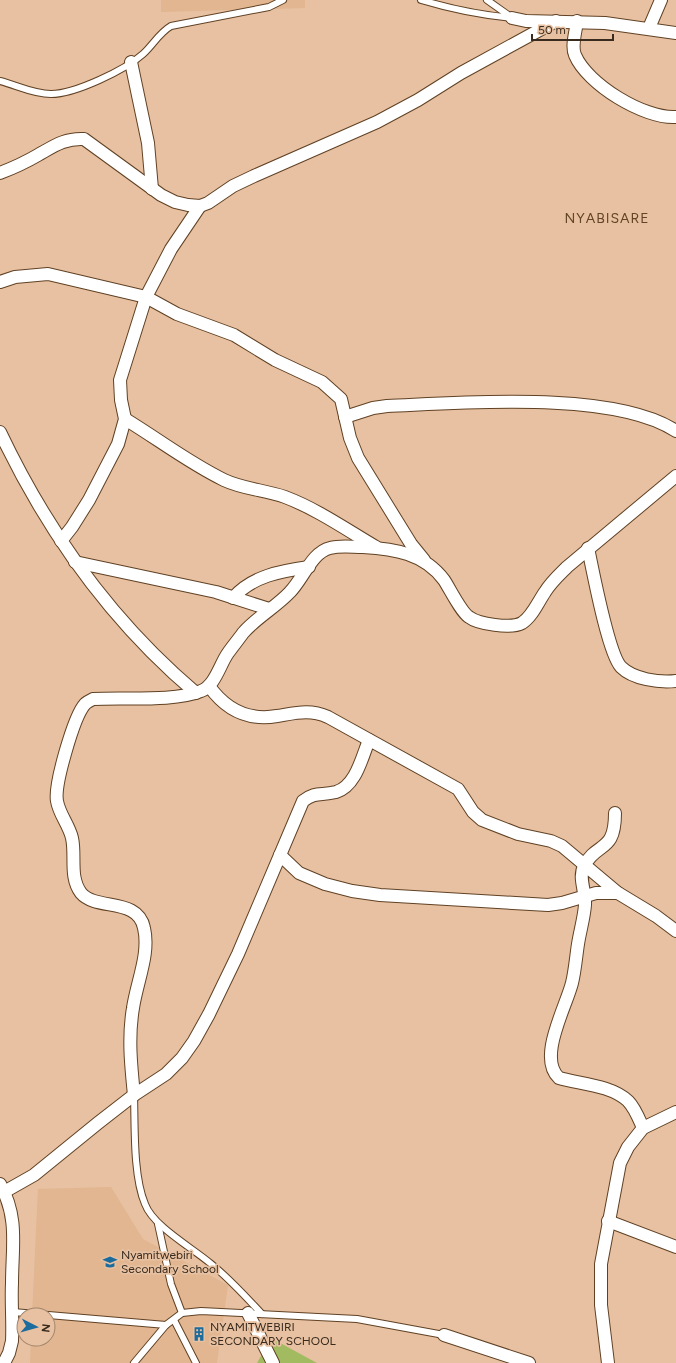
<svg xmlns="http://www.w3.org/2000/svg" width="676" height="1363" font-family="Figtree,sans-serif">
  <rect width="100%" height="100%" fill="#e7c1a1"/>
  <!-- built -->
  <g fill="#e1b690">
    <path d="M161,0H305V8L161,12Z"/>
    <path d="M111,1187L143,1239L228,1285L217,1363H30L31,1339H48V1315H32L38,1189Z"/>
  </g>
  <!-- green -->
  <path fill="#a2bb61" d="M271,1338L317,1363H257Z"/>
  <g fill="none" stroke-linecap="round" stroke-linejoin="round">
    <defs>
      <g id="lane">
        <path d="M421,0C451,9 480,15 512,18"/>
        <path d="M487,0L511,17"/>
        <path d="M0,81C16,85 33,94 51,94C75,94 125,70 143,54C153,45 159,33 171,26L269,7L283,0"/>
        <path d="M134,1095C135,1126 133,1176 145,1204C153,1226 191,1247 210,1263C229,1278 245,1296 262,1314"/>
        <path d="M158,1224L171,1284L182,1313"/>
        <path d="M13,1312L166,1325"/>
        <path d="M174,1320L196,1363"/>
        <path d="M134,1363L166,1325L182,1313L201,1311L357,1319L444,1335"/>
      </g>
      <g id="street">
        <path d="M512,18L526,21L605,23L676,33"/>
        <path d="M577,21C576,31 571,46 575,55C587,84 644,119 676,117"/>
        <path d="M649,28L661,0"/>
        <path d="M131,62L148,143L152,189"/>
        <path d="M0,173C13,168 26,162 38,155C54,146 65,138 84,139L161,195L175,202L188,205L200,206L208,203L233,186L254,176L377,122L418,100L461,73L556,21"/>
        <path d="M0,282L15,277L48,274L146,297L177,314L234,335L275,360L322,382L341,399L350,438L358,458L411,544L424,560"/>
        <path d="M345,417L373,408L387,406C461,403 614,390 676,431"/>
        <path d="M125,419C158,439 189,463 224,480C243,489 265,490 285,497C317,509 347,530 376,547"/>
        <path d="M0,432C47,531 112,622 196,693"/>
        <path d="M61,541L72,527L89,500L118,444L125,419L121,400L120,380L146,297L171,249L200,206"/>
        <path d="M588,548C593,571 608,653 621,667C633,679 659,683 676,681"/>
        <path d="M75,562L216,592L269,609"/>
        <path d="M233,598C252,576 281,571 309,567"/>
        <path d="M209,686C226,710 248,721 277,716C296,713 310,709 328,717L458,789L473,812L482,820L518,834L551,841L562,846L618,893L656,916L676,931"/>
        <path d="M615,813C615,854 597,841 584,866C578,878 586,892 585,905C584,918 580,931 578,944C576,957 575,971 572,983C566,1007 537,1058 559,1078C580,1084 611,1085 628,1101C635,1108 639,1119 643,1128"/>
        <path d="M280,855L299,873L325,884L352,891L380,895L548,905L562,903L596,893H618"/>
        <path d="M134,1095C131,1066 128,1037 133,1008C137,981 150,954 144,928C138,897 96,911 81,893C69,877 76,856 72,838C69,825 59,814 57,801C54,785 74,716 85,704C87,702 91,700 93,699C123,697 174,702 201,691C215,686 220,664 228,653C233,646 238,640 243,633C257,617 276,607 290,592C303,579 312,552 330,548C341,545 352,547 363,547C394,549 424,553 444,580C450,589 461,612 469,617C478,624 511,629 522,623C532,617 538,602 545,592C551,582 559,575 567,567L676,476"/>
        <path d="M0,1184C19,1218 12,1247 12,1283C11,1302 13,1322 12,1341L9,1353L4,1363"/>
        <path d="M4,1192L34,1175L98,1123L134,1095L166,1074L182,1058L194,1041L209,1014L238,954L303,801C316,791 321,796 336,792C356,786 362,757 369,740"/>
        <path d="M608,1221L676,1247"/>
        <path d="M248,1313L273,1363"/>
        <path d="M444,1335L529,1363"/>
        <path d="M608,1363L601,1305V1264L620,1163L628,1147L643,1128L676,1112"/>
      </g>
    </defs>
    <!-- lane casing -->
    <use href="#lane" stroke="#604124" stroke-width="8"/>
    <!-- street casing -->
    <use href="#street" stroke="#604124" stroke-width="14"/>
    <!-- lane -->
    <use href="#lane" stroke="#fff" stroke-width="6"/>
    <!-- street -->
    <use href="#street" stroke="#fff" stroke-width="12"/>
  </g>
  <!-- icons -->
  <defs>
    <symbol id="school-bare" viewBox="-9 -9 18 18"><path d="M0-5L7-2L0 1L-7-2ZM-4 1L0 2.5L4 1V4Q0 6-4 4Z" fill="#1c6b9d" stroke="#e7c1a1" stroke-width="2.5" paint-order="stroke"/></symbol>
    <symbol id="building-bare" viewBox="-9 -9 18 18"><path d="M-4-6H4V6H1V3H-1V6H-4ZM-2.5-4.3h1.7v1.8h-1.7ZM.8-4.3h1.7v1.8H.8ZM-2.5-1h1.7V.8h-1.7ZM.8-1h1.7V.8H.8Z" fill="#1c6b9d" stroke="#e7c1a1" stroke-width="2.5" paint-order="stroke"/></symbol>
  </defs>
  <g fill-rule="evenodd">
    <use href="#school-bare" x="100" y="1252" width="20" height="20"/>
    <use href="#building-bare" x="189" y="1324" width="20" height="20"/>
  </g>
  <g text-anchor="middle" stroke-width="3.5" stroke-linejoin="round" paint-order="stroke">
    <!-- poi labels -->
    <g font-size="12" fill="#392b1e" stroke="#e7c1a1" text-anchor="start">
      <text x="121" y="1259">Nyamitwebiri<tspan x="121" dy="14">Secondary School</tspan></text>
      <text x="210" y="1331">NYAMITWEBIRI<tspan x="210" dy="14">SECONDARY SCHOOL</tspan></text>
    </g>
    <!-- quarter labels -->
    <g font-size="14" letter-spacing="1" fill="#644427" stroke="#e7c1a1">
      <text x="607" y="223">NYABISARE</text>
    </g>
  </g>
  <!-- north arrow -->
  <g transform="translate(36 1327) rotate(96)"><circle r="19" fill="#e7c1a1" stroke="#a1856d"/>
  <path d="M0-3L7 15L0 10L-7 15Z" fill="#1c6b9d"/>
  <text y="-6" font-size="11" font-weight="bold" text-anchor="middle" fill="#392b1e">N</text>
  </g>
  <!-- scale -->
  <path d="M532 34v6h81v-6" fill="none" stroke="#392b1e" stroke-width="2"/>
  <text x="538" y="34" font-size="12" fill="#392b1e" stroke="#e7c1a1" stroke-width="3" paint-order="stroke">50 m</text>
</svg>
